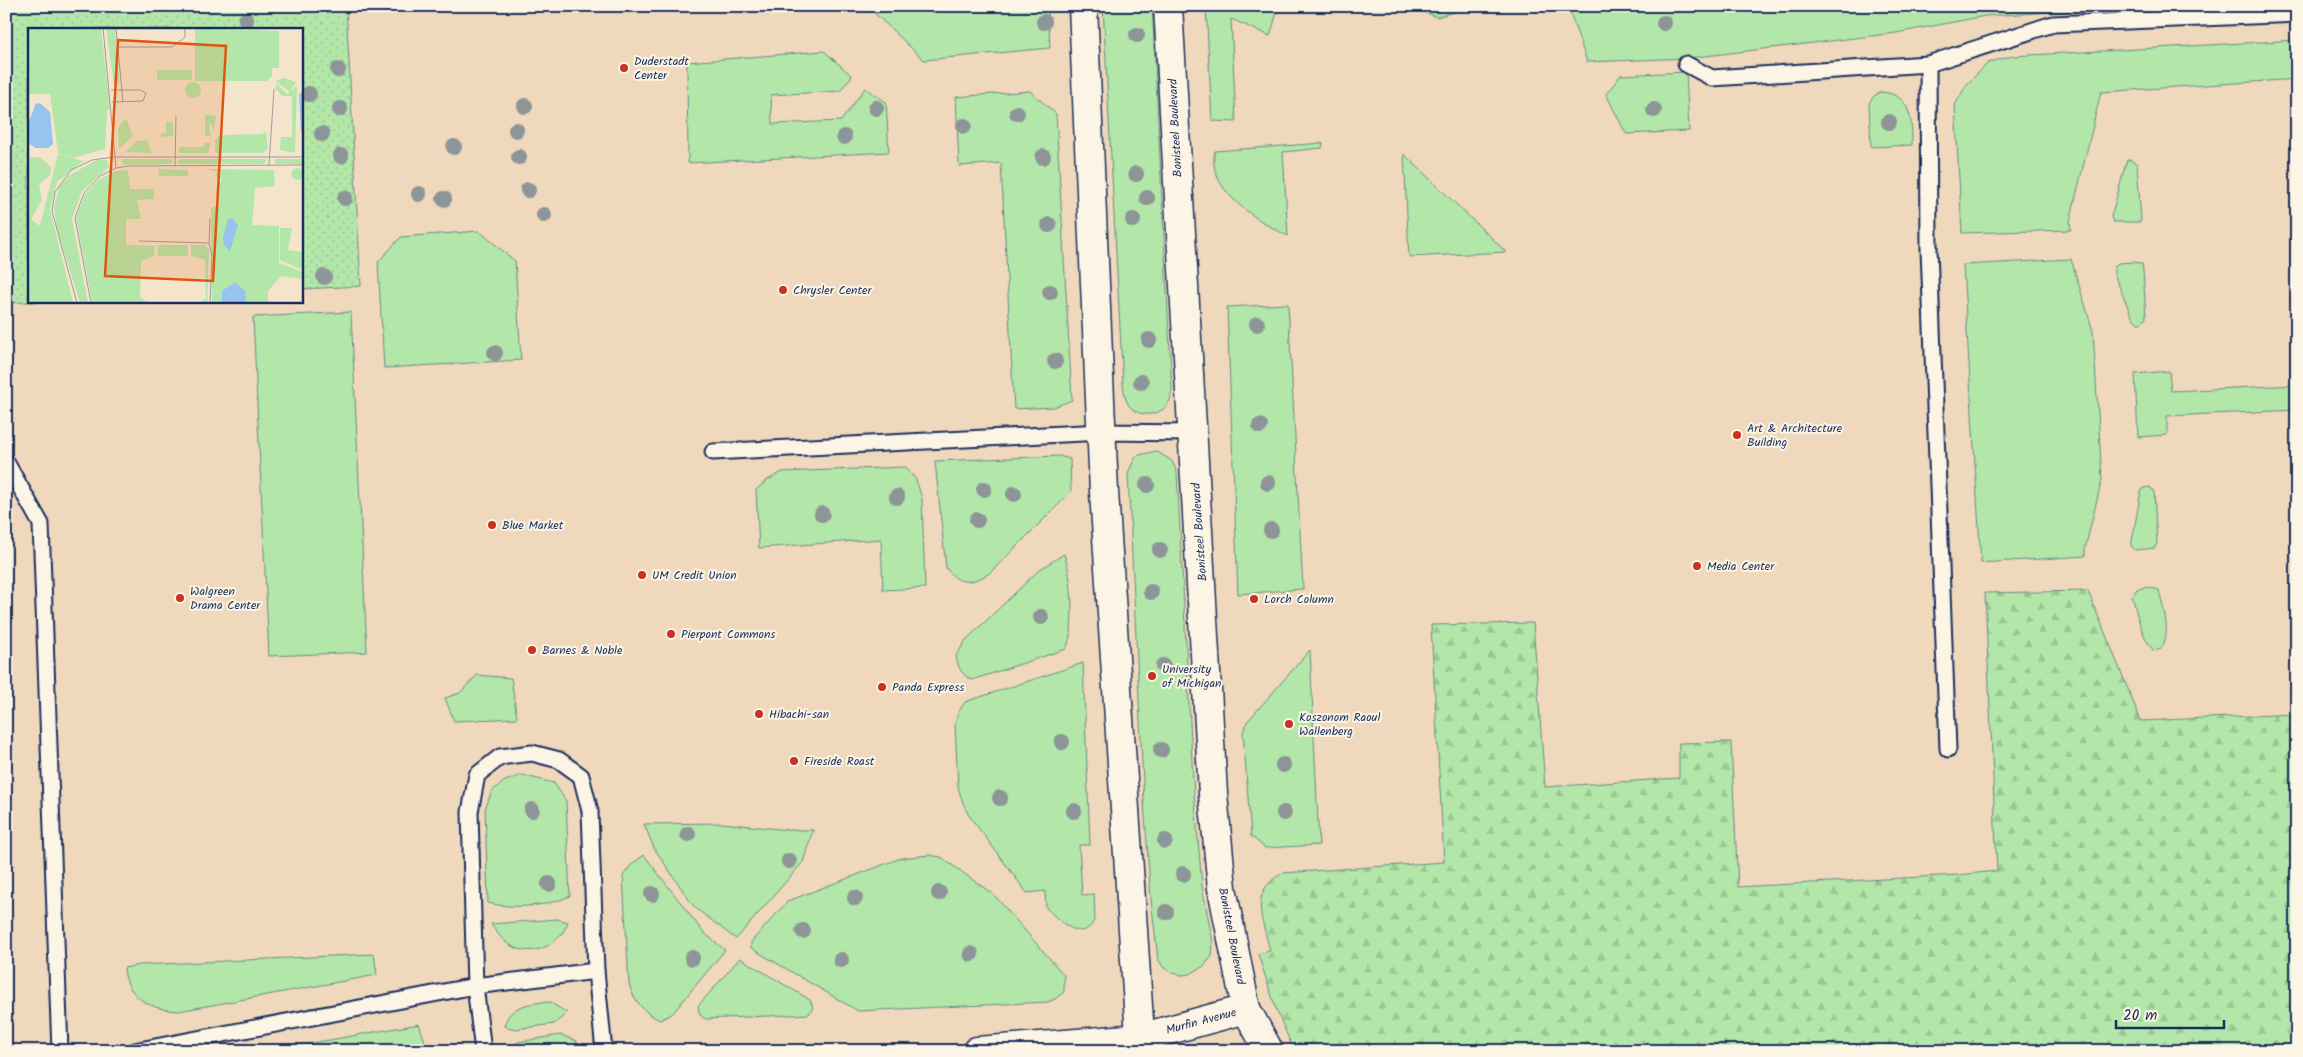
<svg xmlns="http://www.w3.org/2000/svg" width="2303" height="1057" font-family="Kalam,sans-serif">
  <defs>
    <pattern id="forest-firs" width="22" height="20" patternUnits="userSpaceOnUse" patternTransform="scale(1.25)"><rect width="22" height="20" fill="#b3e7a9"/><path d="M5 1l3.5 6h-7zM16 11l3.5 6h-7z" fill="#99c694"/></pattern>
    <pattern id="park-dots" width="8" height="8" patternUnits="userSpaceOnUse" patternTransform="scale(1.25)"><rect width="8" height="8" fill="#b3e7a9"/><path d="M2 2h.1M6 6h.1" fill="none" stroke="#99c694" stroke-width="1.8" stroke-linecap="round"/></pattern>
  </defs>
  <rect width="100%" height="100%" fill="#f4e4cc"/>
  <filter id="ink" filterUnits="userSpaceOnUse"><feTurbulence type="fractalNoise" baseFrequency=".02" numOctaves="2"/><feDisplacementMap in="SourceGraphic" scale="10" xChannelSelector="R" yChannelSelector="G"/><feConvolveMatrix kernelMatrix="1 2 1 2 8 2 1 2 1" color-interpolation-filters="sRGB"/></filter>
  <g filter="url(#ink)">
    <!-- built -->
    <path fill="#efd8bb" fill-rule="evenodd" d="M6,6H2297V1051H6ZM29,29H301V301H29Z"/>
    <!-- green -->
    <g fill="#b3e7a9" stroke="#678b84">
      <path d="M867,6H1048L1050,48L924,60Z"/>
      <path d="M1103,6H1152L1172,389C1171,393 1171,400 1168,404C1160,417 1136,418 1128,404C1125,399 1124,391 1123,385Z"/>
      <path d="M1206,6H1279L1270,36L1231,19L1236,122L1212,121Z"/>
      <path d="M1407,6H1475L1437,17Z"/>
      <path d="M1568,6H2161L1985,16L1896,33L1689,58L1587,62Z"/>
      <path d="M2297,40V79L2101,92L2070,221L2071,230L1962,233L1955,105L1967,84L1988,63L2012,56Z"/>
      <path d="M824,51L852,76L840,91L771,95L772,124L841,121L865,88L886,102L889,152L688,163L687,62Z"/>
      <path d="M1686,72L1689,131L1626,134L1606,94L1621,75Z"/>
      <path d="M1030,91L1056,114L1072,400L1054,407L1014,409L1001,163L959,166L956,97Z"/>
      <path d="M1881,92C1912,94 1912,121 1912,145L1871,147L1869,103L1874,96Z"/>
      <path d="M1323,143L1322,148L1283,152L1288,236C1259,222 1205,189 1215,151Z"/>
      <path d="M1404,154L1506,252L1409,257Z"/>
      <path d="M2127,160H2131L2137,164L2141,220L2140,222H2113L2111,217Z"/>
      <path d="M479,231L515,261L521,360L384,368L378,262L401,237Z"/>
      <path d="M2071,259L2093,331L2102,479L2085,549V556L1981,563L1963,265Z"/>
      <path d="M2135,262L2142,264L2143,270L2146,318L2142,323H2138L2132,317L2114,274V267L2118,263Z"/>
      <path d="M1288,304L1303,589L1238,594L1227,307Z"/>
      <path d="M351,312L367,652L269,656L253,317Z"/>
      <path d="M2169,371L2171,391L2297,385V410L2167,416V435L2138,437L2135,374Z"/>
      <path d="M1156,451L1172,461L1177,472L1193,780L1202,886L1213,943L1212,956L1204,966L1190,974L1182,975L1172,973L1164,968L1158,959L1151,899L1144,803L1128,473L1136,456Z"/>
      <path d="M1059,456L1070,459L1071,492L990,573C972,583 960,587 946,568L935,461Z"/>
      <path d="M906,467L916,480L922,498L925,588L883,590L881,539L759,548L756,490L766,481L782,472Z"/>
      <path d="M2150,487L2154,492L2157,543L2155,548L2136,550L2131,546L2141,492L2144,488Z"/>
      <path d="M1064,554C1072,574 1076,630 1066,649L972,680C962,675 958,668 956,656L966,640L1039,570Z"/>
      <path d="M2147,587L2159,590C2163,608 2172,633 2161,649L2154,651C2141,637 2137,613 2132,596L2137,589Z"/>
      <path d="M1310,650L1319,845L1265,848L1251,836L1243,732L1247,722Z"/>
      <path d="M1083,663L1090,845H1079L1082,895L1094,894L1095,918C1084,947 1058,919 1046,908L1045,891L1027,893L968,814L963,803L958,787L955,724L958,713L965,702Z"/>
      <path d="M477,675L511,678L517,718L454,721L445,698L460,693Z"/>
      <path d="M522,775L554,783L566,801L570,896C546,907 514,909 488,903L485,809L492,791L505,781Z"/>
      <path d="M722,823L788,830H813L803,862L736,939L694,907L654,848L644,824Z"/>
      <path d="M644,855L703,932L725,950L672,1014L660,1020C644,1013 634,1001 629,984L623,876L631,865Z"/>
      <path d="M929,855L941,857L994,895L1064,975V992L1055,999L1048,1002L858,1011L751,948V942L788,901L901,858Z"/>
      <path d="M557,919L568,922C560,945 532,959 510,945C502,940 496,932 491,924Z"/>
      <path d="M374,954L377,975L179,1011C152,1010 126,998 124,968L140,965Z"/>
      <path d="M740,958L810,1000L813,1007L809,1014L705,1019L700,1015L698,1006Z"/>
      <path d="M550,1002L567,1013L554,1024L516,1029L504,1026C510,1004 531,1003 550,1002Z"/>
      <path d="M419,1024L428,1051H268Z"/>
      <path d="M560,1035L577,1041L574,1051H505L518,1042Z"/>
    </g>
    <!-- forest -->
    <path fill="url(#forest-firs)" stroke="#678b84" d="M2088,591L2141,721L2297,714V1051H1294L1276,1009L1258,954L1270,951C1263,919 1247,892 1283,873L1444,862L1431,625L1533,623L1545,787L1679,778V743L1731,742L1738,887L1958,875L1997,871L1985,593Z"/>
    <!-- park -->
    <path fill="url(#park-dots)" stroke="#678b84" d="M6,6H346L361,286L301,289V29H29V301H48L6,303Z"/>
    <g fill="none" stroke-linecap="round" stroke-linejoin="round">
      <defs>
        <g id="lane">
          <path d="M1686,64L1712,78L1928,64"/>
          <path d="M713,452L1102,432L1193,433"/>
          <path d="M6,462L41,524L60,1051"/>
          <path d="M1948,749L1929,249L1928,64L2053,24L2297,14"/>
          <path d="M134,1051L475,986L596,971"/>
          <path d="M483,1051L475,986L470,812L477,775L500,757L532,753L559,760L581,776L590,811L596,971L604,1051"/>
        </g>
        <g id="secondary">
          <path d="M1083,6L1104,492L1141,1051"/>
          <path d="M1168,6L1213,794L1222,888L1246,1009L1269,1051"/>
          <path d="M977,1051L1140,1038L1246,1009"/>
        </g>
      </defs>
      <!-- lane casing -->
      <use href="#lane" stroke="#1b2f5e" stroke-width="19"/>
      <!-- secondary casing -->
      <use href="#secondary" stroke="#1b2f5e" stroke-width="31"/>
      <!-- lane -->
      <use href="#lane" stroke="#fcf5e5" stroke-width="15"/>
      <!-- secondary -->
      <use href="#secondary" stroke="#fcf5e5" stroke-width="28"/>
    </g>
    <!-- trees -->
    <g fill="#8d9598">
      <circle cx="246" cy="20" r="8"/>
      <circle cx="1044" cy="22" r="8"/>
      <circle cx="1664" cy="23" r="8"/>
      <circle cx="1137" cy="35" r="8"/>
      <circle cx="338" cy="70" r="8"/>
      <circle cx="309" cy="94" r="8"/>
      <circle cx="525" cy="106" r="8"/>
      <circle cx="876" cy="108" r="8"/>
      <circle cx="340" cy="109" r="8"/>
      <circle cx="1654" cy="110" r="8"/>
      <circle cx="1017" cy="113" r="8"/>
      <circle cx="1889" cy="122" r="8"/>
      <circle cx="964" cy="126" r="8"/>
      <circle cx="516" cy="130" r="8"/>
      <circle cx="322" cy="134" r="8"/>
      <circle cx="844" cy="137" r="8"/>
      <circle cx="454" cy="147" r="8"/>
      <circle cx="341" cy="156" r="8"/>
      <circle cx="519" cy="157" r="8"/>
      <circle cx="1043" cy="157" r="8"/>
      <circle cx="1136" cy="174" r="8"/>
      <circle cx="528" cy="190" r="8"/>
      <circle cx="419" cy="194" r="8"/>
      <circle cx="345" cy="198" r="8"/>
      <circle cx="1147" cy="198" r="8"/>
      <circle cx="444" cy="199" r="8"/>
      <circle cx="544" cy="215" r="8"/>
      <circle cx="1133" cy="220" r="8"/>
      <circle cx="1049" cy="225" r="8"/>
      <circle cx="324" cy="277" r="8"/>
      <circle cx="1050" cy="292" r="8"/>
      <circle cx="1257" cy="324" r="8"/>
      <circle cx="1149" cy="340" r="8"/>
      <circle cx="495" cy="353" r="8"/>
      <circle cx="1055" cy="361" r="8"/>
      <circle cx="1141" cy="382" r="8"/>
      <circle cx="1260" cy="426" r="8"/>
      <circle cx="1268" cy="483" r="8"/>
      <circle cx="1147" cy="485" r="8"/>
      <circle cx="984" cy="489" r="8"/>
      <circle cx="1014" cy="494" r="8"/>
      <circle cx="897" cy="497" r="8"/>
      <circle cx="822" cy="514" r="8"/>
      <circle cx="977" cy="520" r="8"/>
      <circle cx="1271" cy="530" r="8"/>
      <circle cx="1160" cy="550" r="8"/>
      <circle cx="1151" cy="592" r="8"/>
      <circle cx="1041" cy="617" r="8"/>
      <circle cx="1163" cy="666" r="8"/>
      <circle cx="1062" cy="742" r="8"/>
      <circle cx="1161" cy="750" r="8"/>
      <circle cx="1283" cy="765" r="8"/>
      <circle cx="1000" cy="798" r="8"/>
      <circle cx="532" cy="810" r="8"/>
      <circle cx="1074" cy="811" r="8"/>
      <circle cx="1284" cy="813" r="8"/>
      <circle cx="688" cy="834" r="8"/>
      <circle cx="1165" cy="841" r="8"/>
      <circle cx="789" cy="861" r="8"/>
      <circle cx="1183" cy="874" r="8"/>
      <circle cx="549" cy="884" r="8"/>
      <circle cx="939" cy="893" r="8"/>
      <circle cx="652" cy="894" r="8"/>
      <circle cx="855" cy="898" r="8"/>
      <circle cx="1166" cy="912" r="8"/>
      <circle cx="803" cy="931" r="8"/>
      <circle cx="971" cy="954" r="8"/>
      <circle cx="692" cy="958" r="8"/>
      <circle cx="841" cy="960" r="8"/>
    </g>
  </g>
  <!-- markers -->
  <g fill="#c8321e" stroke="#fcf5e5" stroke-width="2">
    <circle cx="624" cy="68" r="5"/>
    <circle cx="783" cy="290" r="5"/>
    <circle cx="1737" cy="435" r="5"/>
    <circle cx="492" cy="525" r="5"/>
    <circle cx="1697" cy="566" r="5"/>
    <circle cx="642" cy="575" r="5"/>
    <circle cx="180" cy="598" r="5"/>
    <circle cx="1254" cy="599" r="5"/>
    <circle cx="671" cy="634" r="5"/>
    <circle cx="532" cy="650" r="5"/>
    <circle cx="1152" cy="676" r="5"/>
    <circle cx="882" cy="687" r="5"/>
    <circle cx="759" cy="714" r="5"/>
    <circle cx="1289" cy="724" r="5"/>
    <circle cx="794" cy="761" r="5"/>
  </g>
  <g text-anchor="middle" stroke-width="4" stroke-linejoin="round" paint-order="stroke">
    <!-- poi labels -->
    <g font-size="12" fill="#1b2f5e" stroke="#fcf5e5" text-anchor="start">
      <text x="634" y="65">Duderstadt<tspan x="634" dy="14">Center</tspan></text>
      <text x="793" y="294">Chrysler Center</text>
      <text x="1747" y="432">Art &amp; Architecture<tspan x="1747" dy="14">Building</tspan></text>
      <text x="502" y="529">Blue Market</text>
      <text x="1707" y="570">Media Center</text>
      <text x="652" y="579">UM Credit Union</text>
      <text x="190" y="595">Walgreen<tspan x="190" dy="14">Drama Center</tspan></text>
      <text x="1264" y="603">Lorch Column</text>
      <text x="681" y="638">Pierpont Commons</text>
      <text x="542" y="654">Barnes &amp; Noble</text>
      <text x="1162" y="673">University<tspan x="1162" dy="14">of Michigan</tspan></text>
      <text x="892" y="691">Panda Express</text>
      <text x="769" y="718">Hibachi-san</text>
      <text x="1299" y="721">Koszonom Raoul<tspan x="1299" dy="14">Wallenberg</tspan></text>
      <text x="804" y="765">Fireside Roast</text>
    </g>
    <!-- street labels -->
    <g font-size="12" fill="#1b2f5e" stroke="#fcf5e5">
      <text transform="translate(1175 128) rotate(-93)" y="4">Bonisteel Boulevard</text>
      <text transform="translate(1199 532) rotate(-94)" y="4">Bonisteel Boulevard</text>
      <text transform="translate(1232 936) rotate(79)" y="4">Bonisteel Boulevard</text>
      <text transform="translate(1201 1021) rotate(-15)" y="4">Murfin Avenue</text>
    </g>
  </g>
  <!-- overview -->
  <g transform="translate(28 28)">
    <rect width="275" height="275" fill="#f4e4cc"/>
    <path d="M78,0H87L91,55L86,57ZM129,42H164V52H129ZM256,50L268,54L262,64L247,53ZM157 62a8 8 0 1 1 16 0a8 8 0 1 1-16 0ZM249,56L259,66L269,58L267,125L252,122L253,109H264V68H254L247,60ZM177,87L188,88L185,105L184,96L181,97L183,108H177ZM98,90L105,108L91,121L90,100ZM138,93L145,95V108L133,109V105H138ZM238,103L240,121L235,125H187V112L192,107L234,106ZM119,112L124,125L97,124L109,113ZM176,115H183L180,125H151V119H175ZM30,126L55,133L29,154L22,181L45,275H38L37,251L12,197ZM94,131H143L145,133L143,136L95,137ZM152,131H237L238,133L236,136H152L149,133ZM247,131H275V136H247ZM69,132H79L81,139L54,163L44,191L60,275H52L29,201L26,180L31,159L40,148ZM263 146a6 6 0 1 1 12 0a6 6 0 1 1-12 0ZM130,141L160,142V148H131ZM179,141L246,142L247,158L227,160L224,197L251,198V235L275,244V251L253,248L240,263V275H184L183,180L191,177L188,165L194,150L187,148L189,144ZM252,200H264L260,222L275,224V242L252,232ZM130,217H160V228H130ZM163,217H176L181,221L179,275L173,273L178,271L177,232L163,228Z" fill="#b3e7a9"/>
    <path d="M0,0H73L82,80L79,83L77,121L45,130L30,125L22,66H0ZM12,129L23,139L22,147L11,157L14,172L3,191L15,200L37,251L38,275H0V130ZM100,142L102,161H126V171L109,172L113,191H98V217L127,218L126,228L113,233L112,270L122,275H64L48,190L57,166L70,152L88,143Z" fill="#b3e7a9"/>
    <path d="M167,0L251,3V40H244V48L239,53H167Z" fill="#b3e7a9"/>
    <path d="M275,65V104H273L271,66ZM8,75L13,76L22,84L25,116L20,120H8L0,115V96ZM204,190L210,197L202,223L196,217L195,210L200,191ZM207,254L217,263L218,275H194V263Z" fill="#96c3f0"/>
    <path fill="none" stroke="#9d9ca0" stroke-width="1" d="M75,0L88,140M88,0L95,74M89,19H144L157,9V0M83,62H112L118,65L115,73L84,74M241,137L246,61M147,138L148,88M111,213L181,215L184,228L182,275M181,215L182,190M49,275L24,183L27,164L43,142L64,132L86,129H275M63,275L47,190L56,165L72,148L88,140L101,138L275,137"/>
    <path fill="#de5710" fill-opacity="0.15" stroke="#de5710" stroke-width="2.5" d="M90,12L198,18L185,253L77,248Z"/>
    <rect width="275" height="275" fill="none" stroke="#1b2f5e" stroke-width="2.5"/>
  </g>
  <!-- margin -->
  <rect width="2303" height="1057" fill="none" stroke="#fcf5e5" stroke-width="25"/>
  <rect x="12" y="12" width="2278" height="1032" fill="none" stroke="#1b2f5e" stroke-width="2" filter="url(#ink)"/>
  <!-- scale -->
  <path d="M2116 1020v8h108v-8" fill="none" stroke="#1b2f5e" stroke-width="2.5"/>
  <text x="2123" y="1020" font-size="15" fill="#1b2f5e" stroke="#fcf5e5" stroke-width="4" paint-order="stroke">20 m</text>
</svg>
